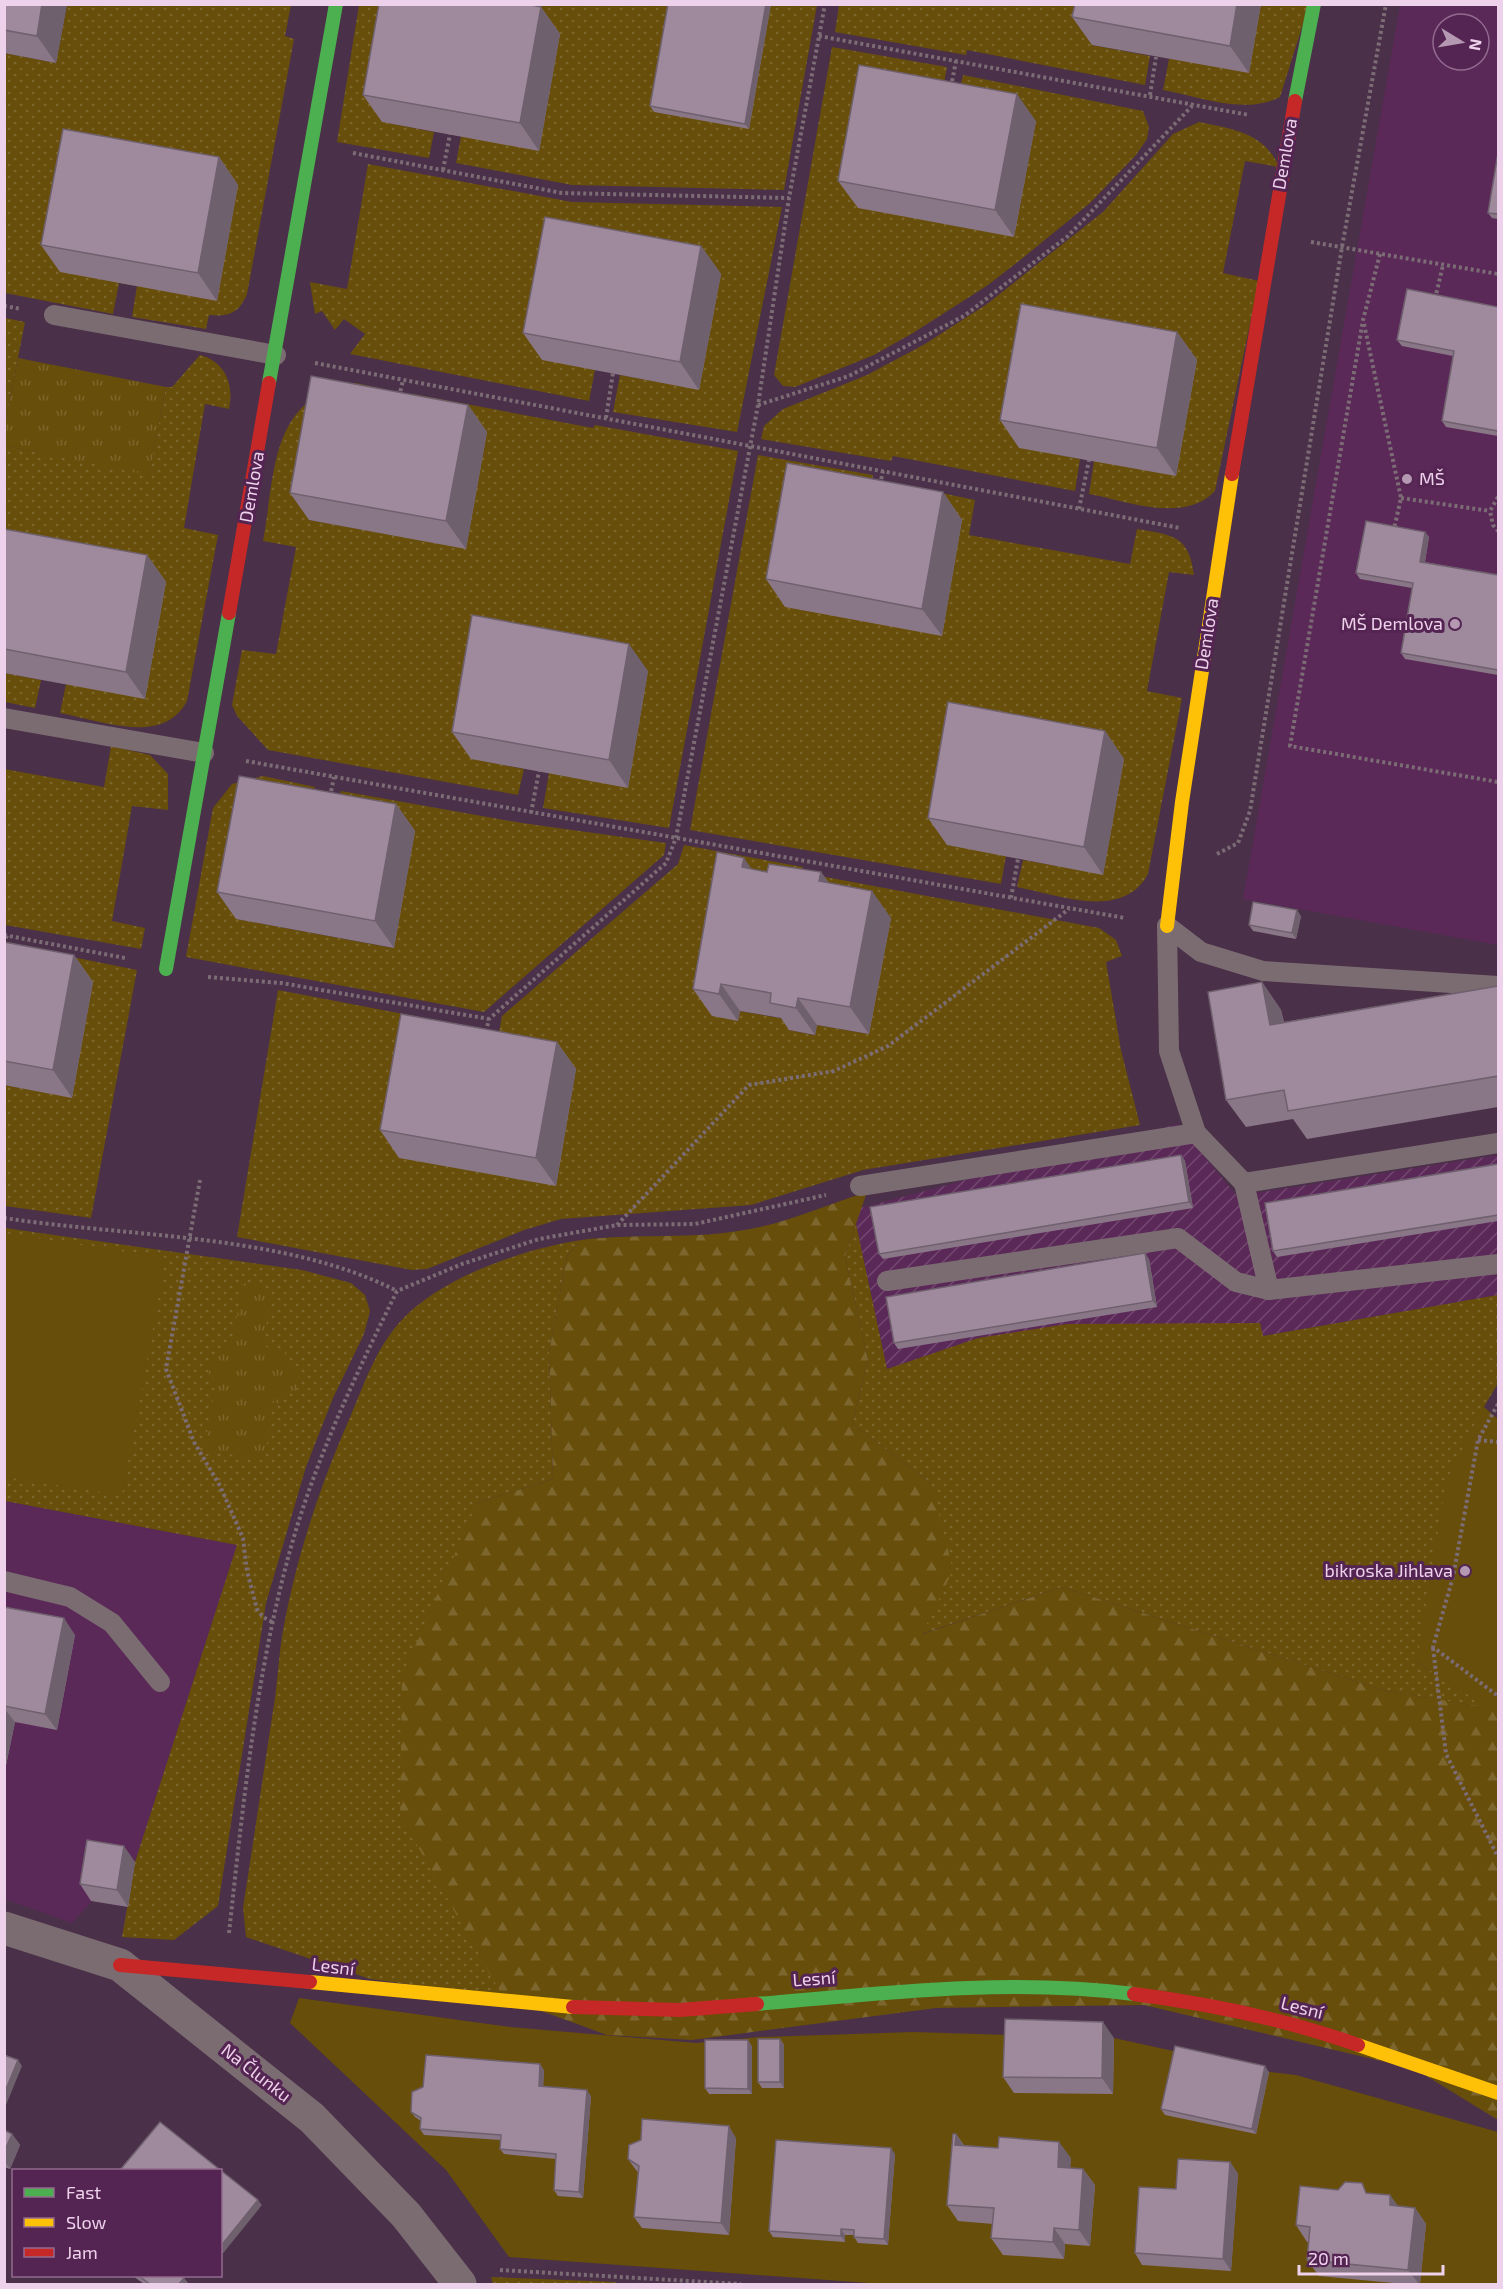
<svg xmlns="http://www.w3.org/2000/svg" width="1503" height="2289" font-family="'Exo 2',sans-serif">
  <defs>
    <pattern id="industrial-furrows" width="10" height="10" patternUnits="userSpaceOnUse" patternTransform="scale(1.5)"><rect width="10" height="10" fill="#5b2958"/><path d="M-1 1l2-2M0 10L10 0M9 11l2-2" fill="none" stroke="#734770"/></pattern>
    <pattern id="grass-dots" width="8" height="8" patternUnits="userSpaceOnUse" patternTransform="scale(1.5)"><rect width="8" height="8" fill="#674e0a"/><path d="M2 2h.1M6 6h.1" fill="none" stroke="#7d662e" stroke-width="1.8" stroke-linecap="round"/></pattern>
    <pattern id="forest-firs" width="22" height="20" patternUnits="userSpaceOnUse" patternTransform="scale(1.5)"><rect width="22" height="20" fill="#674e0a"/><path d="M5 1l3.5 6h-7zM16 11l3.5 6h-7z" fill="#7d662e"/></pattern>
    <pattern id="park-tufts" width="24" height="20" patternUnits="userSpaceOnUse" patternTransform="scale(1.5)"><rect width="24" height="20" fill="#674e0a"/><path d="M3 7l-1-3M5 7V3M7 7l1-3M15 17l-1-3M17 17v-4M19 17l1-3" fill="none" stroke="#7d662e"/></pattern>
  </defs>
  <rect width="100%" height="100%" fill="#4a3048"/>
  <!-- built -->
  <g fill="#5b2958" fill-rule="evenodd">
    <path d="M1400,5H1498V945L1243,899ZM1443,24H1479V60H1443Z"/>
    <path d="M5,1501L237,1545L135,1862L128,1907L92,1901L72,1923L5,1899Z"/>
  </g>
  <!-- industrial -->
  <path fill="url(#industrial-furrows)" d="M1177,1124L1237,1196L1498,1155V1295L1262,1336L1260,1323L978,1338L887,1369L853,1210Z"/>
  <!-- grass -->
  <g fill="url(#grass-dots)">
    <path d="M67,5H300H291L285,36L294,39L247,294C239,313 229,317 209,315L206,329L132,317L137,286L119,283L113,314L5,293L4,53L56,63Z"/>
    <path d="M359,5H817L784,190L572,185L456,163L461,136L539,150L382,122L434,132L429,158L337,142Z"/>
    <path d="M839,5H1099L1092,45L1150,56L1145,85L967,50L966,55L835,32Z"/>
    <path d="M1261,5H1309L1280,97C1244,115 1201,97 1163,90L1169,59Z"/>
    <path d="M832,47L947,67L940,104L956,107L963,75L1143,111L1149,127L1147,139L1136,155L1090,203L1024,257L988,285L913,333L874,355L795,387L783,386L774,375Z"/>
    <path d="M1199,122C1232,129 1264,132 1279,167L1245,161L1223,273L1259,281L1215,491C1184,524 1127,501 1089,494L1094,461L1019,447L1080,459L1075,491L893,456L891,461L761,439L764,426L783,409L867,375L925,344L987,304L1103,212L1173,134Z"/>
    <path d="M368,164L572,202L782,207L737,432L613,412L620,375L699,389L720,273L595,370L589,401L350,354L365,334L344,319L335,330L322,311L315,314L310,282L347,289Z"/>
    <path d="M5,318L25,322L5,424Z"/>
    <path d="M200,355C226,362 234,385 229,409L205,404L184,528L218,535L187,701C163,747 99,720 60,713L66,684L5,577V446L149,474L166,387H172Z"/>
    <path d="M356,383L388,390L383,414L309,520L466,548L408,418L413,394L593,428L595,425L738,451L669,828L543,808L549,773L472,759L524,769L518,795L268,750L237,716L232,705L242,650L276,654L296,547L263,541C276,472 269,396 356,383Z"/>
    <path d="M758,455L873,475L868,502L884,505L889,482L975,500L969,535L1130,564L1137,529C1172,535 1189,535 1194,575L1169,572L1147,691L1182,698L1148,874C1123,921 1058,895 1017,887L1023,860L1103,874L947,845L1006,856L1001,884L690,830Z"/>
    <path d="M5,673L41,680L35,708L5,702Z"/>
    <path d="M111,746L150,755L168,774V810L132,806L112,921L145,928L141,949L5,925L4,769L104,787Z"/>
    <path d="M263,776L315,787L310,813L237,919L393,948L336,817L341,791L522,823L666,843L664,855L484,1012L186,957L213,808L232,784Z"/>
    <path d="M684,845L803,867L797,893L761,895L738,1021L740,1011L790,1020L789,1030L814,1035L817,1025L869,1034L815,875L1099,928L1116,940L1122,956L1106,962L1121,1050L1140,1125L863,1170L751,1205L561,1219L524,1230L427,1269L412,1270L237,1237L278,990L477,1028L472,1051L495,1055L502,1016L678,864Z"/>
    <path d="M18,946L137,970L91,1218L5,1206V1085L72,1097Z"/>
    <path d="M856,1224L887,1369L978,1338L1067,1324L1260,1323L1263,1336L1498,1295V1383L1484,1407L1417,1662L1490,1708L1386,1691L1062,1587L921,1634L931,1483L852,1424L868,1360L845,1256Z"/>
    <path d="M5,1228L302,1270L351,1283L365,1295L370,1311L364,1334L333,1398L306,1467L266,1603L218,1906L174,1940L122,1937L135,1862L237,1545L5,1501Z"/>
    <path d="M581,1240L567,1256L549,1352L553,1479L477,1503L503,1997L370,1979L246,1937L243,1908C254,1838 264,1768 275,1698C278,1676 279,1653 283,1631C296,1557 321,1483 351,1415C364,1384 376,1349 399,1323C438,1278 523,1249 581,1240Z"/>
    <path d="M491,2277L617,2282L612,2284H493Z"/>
  </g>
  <!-- forest -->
  <path fill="url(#forest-firs)" d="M867,1192L845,1256L868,1360L852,1424L931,1483L953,1570L922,1634L1062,1587L1386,1691L1498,1709V2120L1415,2069L1144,2005L936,2008L692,2040L607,2035L503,1997L400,1815L402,1676L477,1503L553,1479L549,1352L567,1256L581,1240C636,1233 695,1240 750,1229C789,1222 829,1204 867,1192Z"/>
  <!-- park -->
  <g fill="url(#park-tufts)">
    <path d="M18,358L166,387L149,475L5,446V424Z"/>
    <path d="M242,1283L272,1290L263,1346L285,1351V1363L299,1367L296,1394L282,1390L278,1403L272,1402L265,1460L204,1450L216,1381L209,1374L208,1364L214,1356L222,1354V1342L233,1344Z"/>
  </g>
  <!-- garden -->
  <g fill="#674e0a">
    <path d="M4,1233L166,1258L122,1495L5,1477Z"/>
    <path d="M1484,1407L1498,1419V1714L1417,1662L1446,1481Z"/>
    <path d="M299,1998L510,2027L696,2043L760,2037L913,2032L1114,2038L1269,2072L1296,2075L1498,2132V2284H883L509,2257L446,2170L290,2023Z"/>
  </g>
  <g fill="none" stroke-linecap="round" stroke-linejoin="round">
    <!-- path -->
    <g stroke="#7c6c75" stroke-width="4" stroke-dasharray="3 3" stroke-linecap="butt">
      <path d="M819,36L1249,115"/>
      <path d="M951,87L956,61"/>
      <path d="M1150,95L1156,57"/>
      <path d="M353,153L562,193L789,198"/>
      <path d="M443,170L450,134"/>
      <path d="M1311,242L1498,274"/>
      <path d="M1380,254L1363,320L1290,746L1498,782"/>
      <path d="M1435,299L1443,265"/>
      <path d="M4,306L21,309"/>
      <path d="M1364,324L1401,498L1394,529"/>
      <path d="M315,363L1180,528"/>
      <path d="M399,397L403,380"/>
      <path d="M758,405L849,376L964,316L1068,236L1192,106"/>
      <path d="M606,418L613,373"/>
      <path d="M880,485L883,471"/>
      <path d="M1498,497L1490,511L1493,525L1498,531"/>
      <path d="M1401,498L1490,511"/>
      <path d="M1079,509L1089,460"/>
      <path d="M246,761L1125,918"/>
      <path d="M330,797L334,777"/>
      <path d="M531,813L539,771"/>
      <path d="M1217,854L1238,843L1250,811L1342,247L1386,4"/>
      <path d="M1011,898L1018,859"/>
      <path d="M4,935L125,958"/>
      <path d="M4,944L7,935"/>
      <path d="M208,977L281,983L489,1019"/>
      <path d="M486,1032L489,1019L666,863L676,838L758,405L789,198L825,4"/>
      <path d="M200,1180L166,1369L194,1442L220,1486L243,1538L247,1571L257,1609L263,1617L274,1623"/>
      <path d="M4,1218C128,1237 286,1234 397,1291"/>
      <path d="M617,1225L749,1085L834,1071L888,1046L1069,909"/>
      <path d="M1498,1404L1478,1440L1453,1577L1433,1647L1498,1696"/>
      <path d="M1478,1440L1498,1442"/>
      <path d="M1433,1648L1446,1754L1498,1857"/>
      <path d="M229,1933C243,1805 256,1672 291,1547C316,1458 356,1374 397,1291L462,1264L539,1239L617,1225L695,1224L826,1195"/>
      <path d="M500,2270L741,2284"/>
    </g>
    <!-- lane -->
    <g stroke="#7b6c71" stroke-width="20">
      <path d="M54,315L276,355"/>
      <path d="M4,718L204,753"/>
      <path d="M1167,926L1169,1051L1196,1133L1244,1183L1269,1290"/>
      <path d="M1167,926L1201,952L1263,971L1498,986"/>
      <path d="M1244,1183L1498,1143"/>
      <path d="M860,1186L1196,1133"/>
      <path d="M887,1281L1178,1238L1236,1282L1269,1290L1498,1264"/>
      <path d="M4,1581L70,1597L112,1623L160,1682"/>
    </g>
    <!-- street -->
    <path stroke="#7b6c71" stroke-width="33" d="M4,1928L120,1965L312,2118L406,2215L460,2284"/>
    <!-- fast -->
    <g stroke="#4caf50" stroke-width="14">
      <path d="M1295,101L1314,4"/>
      <path d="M269,383L336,4"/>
      <path d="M166,969L229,613"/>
      <path d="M757,2004C884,1993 1007,1978 1134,1994"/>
    </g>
    <!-- slow -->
    <g stroke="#ffc107" stroke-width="14">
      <path d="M1167,926L1182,802L1232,474"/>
      <path d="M310,1982L573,2007"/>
      <path d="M1358,2045L1498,2093"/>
    </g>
    <!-- jam -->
    <g stroke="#c62828" stroke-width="14">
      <path d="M1232,474L1295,101"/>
      <path d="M229,613L269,383"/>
      <path d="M120,1965L310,1982"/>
      <path d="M1134,1994C1211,2004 1285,2019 1358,2045"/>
      <path d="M573,2007L680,2010L757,2004"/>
    </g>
  </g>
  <!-- wall -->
  <g fill="#897687">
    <path d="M4,4H67L56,63L4,53Z"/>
    <path d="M668,4H771L749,129L654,112L650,106Z"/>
    <path d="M1261,4L1249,73L1092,45L1072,17Z"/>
    <path d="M541,7L560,34L539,151L382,122L363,95Z"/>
    <path d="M1036,121L1014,237L858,208L838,181Z"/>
    <path d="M1498,153V219L1492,218L1488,213Z"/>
    <path d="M219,157L238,185L217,301L60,272L41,245Z"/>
    <path d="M701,246L721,274L699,390L542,360L523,333Z"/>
    <path d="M1498,307V436L1446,427L1442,421L1453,356L1402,346L1397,340Z"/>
    <path d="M1177,332L1197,360L1176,476L1019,448L1000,420Z"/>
    <path d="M468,405L487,432L466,549L309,520L290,493Z"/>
    <path d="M943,492L962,520L942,636L785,607L766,579Z"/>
    <path d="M4,529L147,555L166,582L145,699L4,673Z"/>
    <path d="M1425,532L1429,537L1425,562L1498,575V675L1405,659L1401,653L1412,588L1360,579L1356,573Z"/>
    <path d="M648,671L628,788L471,759L452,732Z"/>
    <path d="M1105,731L1124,759L1103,875L947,845L928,818Z"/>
    <path d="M396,804L415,831L394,948L236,919L217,892Z"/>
    <path d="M752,869L767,872H821L829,883L891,918L869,1034L817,1025L815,1035L789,1030L781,1018L740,1011L738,1021L712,1016L693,989Z"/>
    <path d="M1301,916L1296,939L1253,931L1249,925Z"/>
    <path d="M4,942L74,955L93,982L72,1098L4,1085Z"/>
    <path d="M1262,982L1281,1010L1284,1022L1498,986V1107L1307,1139L1293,1119L1246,1127L1226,1100Z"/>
    <path d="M557,1042L576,1069L556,1186L399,1158L380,1130Z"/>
    <path d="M1181,1155L1185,1161L1193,1208L883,1259L879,1254Z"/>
    <path d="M1498,1164V1221L1277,1257L1273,1251Z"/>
    <path d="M1149,1259L1157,1307L898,1349L894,1343Z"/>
    <path d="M4,1607L75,1635L57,1730L15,1722L4,1775Z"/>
    <path d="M135,1862L128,1907L91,1901L80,1884Z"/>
    <path d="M1114,2038L1113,2094L1014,2093L1003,2077Z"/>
    <path d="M780,2039L784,2045V2088H762L758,2082Z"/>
    <path d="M752,2046V2094H709L705,2088Z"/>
    <path d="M544,2070L543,2087L591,2096L583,2198L558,2196L554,2190L556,2159L504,2154L500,2149L501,2140L424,2135L420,2129L421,2121L415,2117L411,2112Z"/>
    <path d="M1269,2072L1256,2134L1165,2115L1161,2109Z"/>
    <path d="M4,2130L12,2134L20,2145L10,2169L4,2167Z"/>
    <path d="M956,2134L964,2145L1071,2158L1070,2168L1083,2169L1095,2185L1090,2246L1065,2244L1064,2259L1003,2255L991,2238L993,2224L958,2221L947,2205Z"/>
    <path d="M736,2138L729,2235L642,2228L634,2217L638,2172L636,2170L628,2159Z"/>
    <path d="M895,2154L888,2245L858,2243L854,2237V2235H845V2242L773,2237L769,2231Z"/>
    <path d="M1230,2162L1238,2174L1231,2271L1142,2265L1135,2253L1176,2189Z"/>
    <path d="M1369,2193L1398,2206L1415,2208L1426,2224L1420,2284H1404L1319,2276L1307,2260L1309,2242H1307L1296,2225Z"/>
    <path d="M133,2276H181L189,2284H144Z"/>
  </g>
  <!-- shaded-wall -->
  <g fill="#6f606e">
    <path d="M42,4H67L56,63L37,36Z"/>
    <path d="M766,4H771L749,129L745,124Z"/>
    <path d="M1237,4H1261L1249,73L1230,46Z"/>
    <path d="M541,7L560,34L539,151L520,123Z"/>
    <path d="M1017,94L1036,121L1014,237L995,210Z"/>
    <path d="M219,157L238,185L217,301L198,273Z"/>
    <path d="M701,246L721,274L699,390L680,362Z"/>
    <path d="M1177,332L1197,360L1176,476L1157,448Z"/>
    <path d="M468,405L487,432L466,549L446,521Z"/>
    <path d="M943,492L962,520L942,636L922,609Z"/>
    <path d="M1425,532L1429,537L1424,567L1420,562Z"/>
    <path d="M147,555L166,582L145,699L126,672Z"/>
    <path d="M629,644L648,671L628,788L609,760Z"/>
    <path d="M1105,731L1124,759L1103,875L1084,847Z"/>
    <path d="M396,804L415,831L394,948L375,921Z"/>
    <path d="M744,858L763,885L742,867Z"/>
    <path d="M821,872L840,899L819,881Z"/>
    <path d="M872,891L891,918L869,1034L850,1007Z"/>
    <path d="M1297,910L1301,916L1296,939L1292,933Z"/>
    <path d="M74,955L93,982L72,1098L53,1070Z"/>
    <path d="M1262,982L1281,1010L1289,1052L1270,1025Z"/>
    <path d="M721,984L740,1011L738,1021L719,994Z"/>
    <path d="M798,998L817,1025L815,1035L796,1008Z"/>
    <path d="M557,1042L576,1069L556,1186L536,1158Z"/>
    <path d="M1181,1155L1185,1161L1193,1208L1189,1202Z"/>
    <path d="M1145,1253L1149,1259L1157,1307L1153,1301Z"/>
    <path d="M64,1618L75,1635L57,1730L45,1714Z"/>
    <path d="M4,1708L15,1722L4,1775Z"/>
    <path d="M124,1846L135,1862L128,1907L117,1890Z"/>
    <path d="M1103,2022L1114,2038L1113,2094L1102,2078Z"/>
    <path d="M780,2039L784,2045V2088L780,2082Z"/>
    <path d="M748,2040L752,2046V2094L748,2089Z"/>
    <path d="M18,2060L22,2066L4,2110V2094Z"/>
    <path d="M540,2064L544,2070L543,2092L539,2086Z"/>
    <path d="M1265,2066L1269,2072L1256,2134L1252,2129Z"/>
    <path d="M587,2090L591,2096L583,2198L579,2192Z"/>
    <path d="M729,2126L736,2138L729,2235L721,2223Z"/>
    <path d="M12,2134L20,2145L10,2169L4,2161V2152Z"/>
    <path d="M956,2134L967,2150L955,2145Z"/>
    <path d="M1059,2142L1071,2158L1069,2184L1058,2167Z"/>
    <path d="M891,2148L895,2154L888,2245L884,2239Z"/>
    <path d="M1230,2162L1238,2174L1231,2271L1223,2259Z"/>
    <path d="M1083,2169L1095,2185L1090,2246L1079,2230Z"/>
    <path d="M1390,2195L1402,2211L1390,2205Z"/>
    <path d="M258,2200L262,2205L220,2257V2247Z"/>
    <path d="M1415,2208L1426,2224L1420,2284H1419L1408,2270Z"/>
    <path d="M1054,2228L1065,2244L1064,2259L1053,2242Z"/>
    <path d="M841,2229L845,2235V2242L841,2236Z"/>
    <path d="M184,2278L189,2284H179Z"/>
  </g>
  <!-- building -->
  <g fill="#9f899d" stroke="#6f606e" stroke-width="1.5">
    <path d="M4,4H42L37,36L4,30Z"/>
    <path d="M379,4H526L541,7L520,123L363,95Z"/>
    <path d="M668,4H766L745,124L650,106Z"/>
    <path d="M1075,4H1237L1230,46L1072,17Z"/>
    <path d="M859,65L1017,94L995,210L838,181Z"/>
    <path d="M63,129L219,157L198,273L41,245Z"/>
    <path d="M1498,153V214L1488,213Z"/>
    <path d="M545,217L701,246L680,362L523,333Z"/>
    <path d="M1407,289L1498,307V431L1442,421L1454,351L1397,340Z"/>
    <path d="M1021,304L1177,332L1157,448L1000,420Z"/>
    <path d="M311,376L468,405L446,521L290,493Z"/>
    <path d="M787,463L943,492L922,609L766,579Z"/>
    <path d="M1366,521L1425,532L1420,562L1498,575V670L1401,653L1413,583L1356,573Z"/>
    <path d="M4,529L147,555L126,672L4,649Z"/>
    <path d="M472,615L629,644L609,760L452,732Z"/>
    <path d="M948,702L1105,731L1084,847L928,818Z"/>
    <path d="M239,776L396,804L375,921L217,892Z"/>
    <path d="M717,852L744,858L742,867L767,872L769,864L821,872L819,881L872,891L850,1007L798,998L796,1008L770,1003L771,993L721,984L719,994L693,989Z"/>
    <path d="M1253,902L1297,910L1292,933L1249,925Z"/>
    <path d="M4,942L74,955L53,1070L4,1061Z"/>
    <path d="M1262,982L1270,1025L1498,986V1076L1288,1111L1284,1090L1226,1100L1208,992Z"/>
    <path d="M401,1014L557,1042L536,1158L380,1130Z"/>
    <path d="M1181,1155L1189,1202L879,1254L870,1207Z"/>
    <path d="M1498,1164V1215L1273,1251L1265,1203Z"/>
    <path d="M1145,1253L1153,1301L894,1343L886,1297Z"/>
    <path d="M4,1607L64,1618L45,1714L4,1706Z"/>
    <path d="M87,1840L124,1846L117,1890L80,1884Z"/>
    <path d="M1005,2019L1103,2022L1102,2078L1003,2077Z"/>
    <rect x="758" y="2039" width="22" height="43"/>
    <path d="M705,2040H748V2089L705,2088Z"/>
    <path d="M1175,2046L1265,2066L1252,2129L1161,2109Z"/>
    <path d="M4,2055L18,2060L4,2094Z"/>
    <path d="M426,2055L540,2064L539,2086L587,2090L579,2192L554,2190L556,2154L500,2149L501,2135L420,2129L421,2118L411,2112L412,2092L423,2087Z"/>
    <path d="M642,2119L729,2126L721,2223L634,2217L639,2166L628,2159L629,2145L641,2140Z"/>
    <path d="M160,2122L258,2200L220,2247V2170H120Z"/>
    <path d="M4,2130L12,2134L4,2152Z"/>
    <path d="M953,2134H956L955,2145L998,2148L999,2137L1059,2142L1058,2167L1083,2169L1079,2230L1054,2228L1053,2242L991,2238L994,2208L947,2205Z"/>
    <path d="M776,2140L891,2148L884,2239L854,2237V2230L841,2229V2236L769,2231Z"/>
    <path d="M1178,2159L1230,2162L1223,2259L1135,2253L1139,2187L1176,2189Z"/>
    <path d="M1345,2182L1362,2183L1366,2193L1390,2195V2205L1415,2208L1408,2270L1307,2260L1310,2227L1296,2225L1300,2186L1338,2190Z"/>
    <path d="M139,2276H181L184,2278L179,2284H150Z"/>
  </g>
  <!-- markers -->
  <g fill="#b599b2" stroke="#542552" stroke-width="2">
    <circle cx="1407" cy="479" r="6"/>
    <circle cx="1455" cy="624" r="6"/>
    <circle cx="1465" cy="1571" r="6"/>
  </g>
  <g text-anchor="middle" stroke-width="6" stroke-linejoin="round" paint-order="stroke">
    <!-- street labels -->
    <g font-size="18" fill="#eed1eb" stroke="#542552">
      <text transform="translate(1285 154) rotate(-80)" y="6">Demlova</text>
      <text transform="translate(252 487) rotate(-80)" y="6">Demlova</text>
      <text transform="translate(1207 634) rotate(-81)" y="6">Demlova</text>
      <text transform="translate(333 1967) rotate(7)" y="6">Lesní</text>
      <text transform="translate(814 1979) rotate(-4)" y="6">Lesní</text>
      <text transform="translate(1302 2008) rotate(14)" y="6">Lesní</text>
      <text transform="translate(256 2073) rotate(38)" y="6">Na Člunku</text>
    </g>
    <!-- poi labels -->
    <g font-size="18" fill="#eed1eb" stroke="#542552" text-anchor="end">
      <text x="1419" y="485" text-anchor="start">MŠ</text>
      <text x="1443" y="630">MŠ Demlova</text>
      <text x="1453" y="1577">bikroska Jihlava</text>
    </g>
  </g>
  <!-- border -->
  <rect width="1503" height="2289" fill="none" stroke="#eed1eb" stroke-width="12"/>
  <!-- legend -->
  <rect x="12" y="2169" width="210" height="108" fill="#542552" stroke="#926a8f" stroke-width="1.5"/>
  <rect x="24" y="2188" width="30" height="9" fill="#4caf50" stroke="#926a8f" stroke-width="1.5"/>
  <text x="66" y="2199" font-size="18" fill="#eed1eb">Fast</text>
  <rect x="24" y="2218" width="30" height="9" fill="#ffc107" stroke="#926a8f" stroke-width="1.5"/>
  <text x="66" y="2229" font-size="18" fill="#eed1eb">Slow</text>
  <rect x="24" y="2248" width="30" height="9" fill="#c62828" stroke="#926a8f" stroke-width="1.5"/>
  <text x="66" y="2259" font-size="18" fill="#eed1eb">Jam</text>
  <!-- north arrow -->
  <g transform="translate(1461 42) rotate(101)"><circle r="28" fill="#542552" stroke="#926a8f" stroke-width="1.5"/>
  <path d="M0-4.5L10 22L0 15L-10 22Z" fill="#b599b2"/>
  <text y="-9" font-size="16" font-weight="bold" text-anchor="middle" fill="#eed1eb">N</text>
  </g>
  <!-- scale -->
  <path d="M1299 2265v9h144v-9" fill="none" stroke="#eed1eb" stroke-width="3"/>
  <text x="1308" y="2265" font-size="18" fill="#eed1eb" stroke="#542552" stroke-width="4.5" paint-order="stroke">20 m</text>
</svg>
